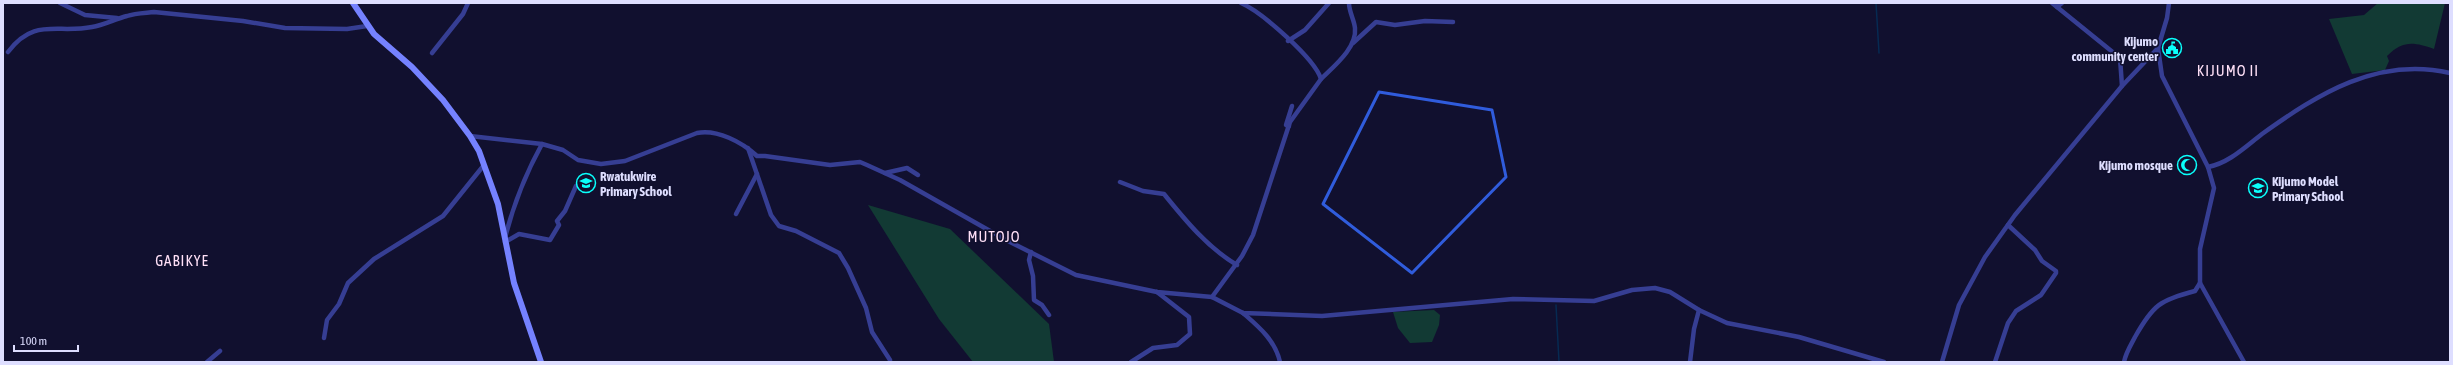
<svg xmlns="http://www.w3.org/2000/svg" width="2453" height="365" font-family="'Asap Condensed',sans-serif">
  <rect width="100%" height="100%" fill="#11102f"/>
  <!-- green -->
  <g fill="#123a34">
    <path d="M2378,3H2445L2434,49C2414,42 2403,40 2387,56L2389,61L2385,70L2352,74L2329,19L2364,15Z"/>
    <path d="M868,205L950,229L1049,324L1054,362H973L939,319Z"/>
    <path d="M1434,310L1440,315L1439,325L1432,342L1410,343L1398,328L1393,312Z"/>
  </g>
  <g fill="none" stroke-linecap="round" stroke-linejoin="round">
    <!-- stream -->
    <g stroke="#062a52" stroke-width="1.5">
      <path d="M1876,3L1879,53"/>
      <path d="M1556,305L1559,362"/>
    </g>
    <!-- street -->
    <g stroke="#363e93" stroke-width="4.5">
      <path d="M60,3L85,15L117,18"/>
      <path d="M2052,3L2057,7L2062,3"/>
      <path d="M2169,3L2167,18L2158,48L2162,76L2208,167L2214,188L2200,249V283L2244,362"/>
      <path d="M2057,7L2120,58L2122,86"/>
      <path d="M1288,41L1305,30L1329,3"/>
      <path d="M1353,43L1376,22L1395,25L1425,21L1453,22"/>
      <path d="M8,52C34,17 57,34 92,27C104,25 115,19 127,16C135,13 145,13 154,12L243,21L285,28L347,29L367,26"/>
      <path d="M432,53L463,14L468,3"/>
      <path d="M1321,79C1334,66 1357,48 1355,28C1354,19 1349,12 1349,3"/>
      <path d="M1289,126L1286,125L1292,106"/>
      <path d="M470,136L542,144L563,150L578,160L601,164L625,161L697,133C717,129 742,142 757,156H765L830,165L860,162L867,165L900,180L1006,240L1076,275L1157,292L1212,297L1243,313L1322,316L1513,299L1594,301L1632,290L1655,288L1670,292L1699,310L1727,323L1799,337L1884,362"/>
      <path d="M748,148L771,215L779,226L796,231L839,253L848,268L866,308L872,332L890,360"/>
      <path d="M2208,167C2229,163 2245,147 2262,134C2318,94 2378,56 2450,73"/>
      <path d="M885,173L907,168L918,175"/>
      <path d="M1120,182L1143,191L1164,194C1185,220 1208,248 1237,265"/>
      <path d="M736,214L757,174"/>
      <path d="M505,238C513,206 526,173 542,144"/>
      <path d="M505,242L519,234L550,240L559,225L557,221L565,211L576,186"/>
      <path d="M1031,252L1029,260L1033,276L1034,300L1042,305L1049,315"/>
      <path d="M1212,297L1242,256L1253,235L1290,122L1321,79C1315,59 1262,12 1241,3"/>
      <path d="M1243,313C1259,327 1275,340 1280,362"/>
      <path d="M324,338L327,320L339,304L348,283L374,259L443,216L484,165"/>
      <path d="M207,362L220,351"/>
      <path d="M1131,362L1153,348L1177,345L1190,334L1189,317L1157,292"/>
      <path d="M1690,362L1694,329L1699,310"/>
      <path d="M1942,362L1959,305L1985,257L2015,215L2122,86L2158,48"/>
      <path d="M1995,362L2008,323L2016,311L2041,295L2056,273V271L2042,261L2035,250L2008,225"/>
      <path d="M2124,362C2126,352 2131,345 2135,337C2153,305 2160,300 2195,291L2200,283"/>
    </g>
    <!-- secondary -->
    <path stroke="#7582ff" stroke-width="6" d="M353,3L374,34L412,67L443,100L470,136L479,151L498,204L514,283L541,362"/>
  </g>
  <!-- marked area -->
  <path fill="none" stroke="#305cdc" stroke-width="3" stroke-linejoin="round" d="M1379,92L1492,110L1506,177L1412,273L1323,204Z"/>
  <!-- icons -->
  <defs>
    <symbol id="civic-ring" viewBox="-11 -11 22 22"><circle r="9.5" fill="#11102f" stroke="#0afffb" stroke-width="1.5"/><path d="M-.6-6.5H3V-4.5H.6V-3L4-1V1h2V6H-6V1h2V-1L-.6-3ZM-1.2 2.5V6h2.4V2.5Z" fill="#0afffb"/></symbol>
    <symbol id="mosque-ring" viewBox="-11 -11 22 22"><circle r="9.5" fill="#11102f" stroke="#0afffb" stroke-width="1.5"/><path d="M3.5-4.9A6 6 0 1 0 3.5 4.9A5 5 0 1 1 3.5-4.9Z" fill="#0afffb"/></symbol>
    <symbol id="school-ring" viewBox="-11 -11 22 22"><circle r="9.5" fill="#11102f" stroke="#0afffb" stroke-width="1.5"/><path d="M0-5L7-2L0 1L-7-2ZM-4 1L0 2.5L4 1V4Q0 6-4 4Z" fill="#0afffb"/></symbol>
  </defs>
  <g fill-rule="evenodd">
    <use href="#civic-ring" x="2161" y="37" width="22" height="22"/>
    <use href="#mosque-ring" x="2176" y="154" width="22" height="22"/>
    <use href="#school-ring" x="575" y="172" width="22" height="22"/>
    <use href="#school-ring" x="2247" y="177" width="22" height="22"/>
  </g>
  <g text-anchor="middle" stroke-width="3.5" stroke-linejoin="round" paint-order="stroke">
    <!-- poi labels -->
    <g font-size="13" font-weight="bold" fill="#dedeff" stroke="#11102f" text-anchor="end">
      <text x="2158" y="46">Kijumo<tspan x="2158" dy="15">community center</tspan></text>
      <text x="2173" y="170">Kijumo mosque</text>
      <text x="600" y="181" text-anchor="start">Rwatukwire<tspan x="600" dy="15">Primary School</tspan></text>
      <text x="2272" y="186" text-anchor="start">Kijumo Model<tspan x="2272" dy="15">Primary School</tspan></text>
    </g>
    <!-- quarter labels -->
    <g font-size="15" letter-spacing="1" fill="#ffe0f7" stroke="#11102f">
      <text x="2228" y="76">KIJUMO II</text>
      <text x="994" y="242">MUTOJO</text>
      <text x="182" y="266">GABIKYE</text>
    </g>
  </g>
  <!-- border -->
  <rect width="2453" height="365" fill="none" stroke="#dedeff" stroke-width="8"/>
  <!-- scale -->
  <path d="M14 345v6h64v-6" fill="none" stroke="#dedeff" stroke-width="2"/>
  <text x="20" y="345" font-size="12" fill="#dedeff" stroke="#11102f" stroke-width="3" paint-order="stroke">100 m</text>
</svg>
